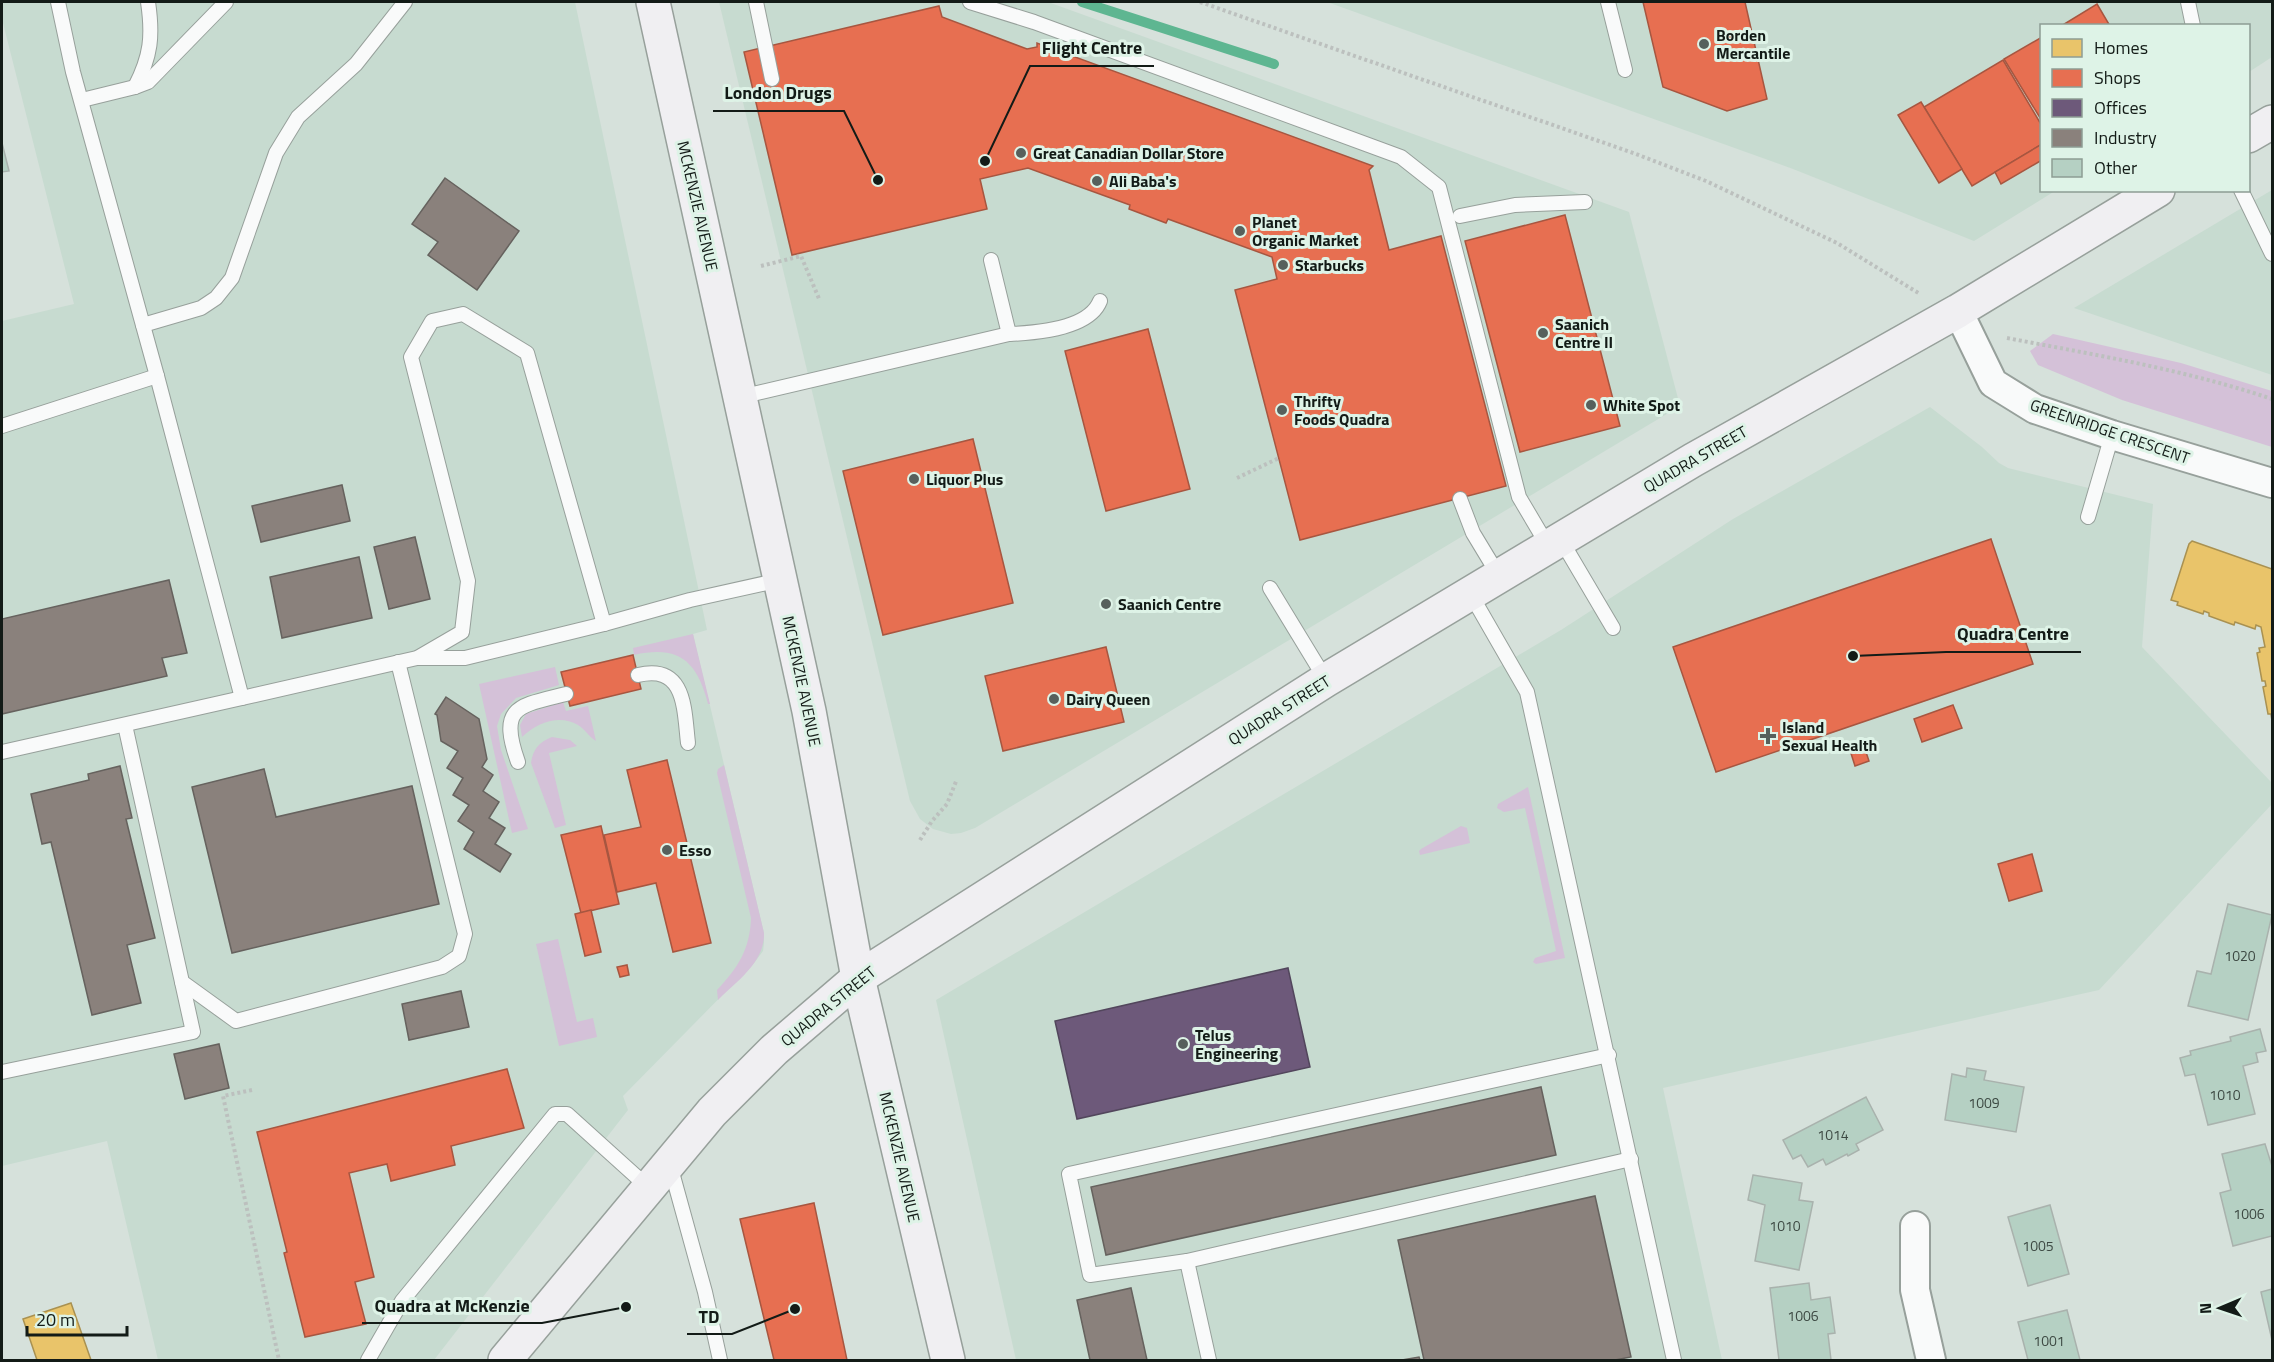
<svg xmlns="http://www.w3.org/2000/svg" width="2274" height="1362" font-family="'Titillium Web',sans-serif">
  <rect width="100%" height="100%" fill="#d6e1db"/>
  <!-- built -->
  <g fill="#c7dbd0">
    <path d="M2,2H575L707,630L693,634L764,933V943L763,951L754,963L623,1096L628,1110L434,1360H158L107,1141L2,1166V321L74,304L2,19Z"/>
    <path d="M719,2H1048L1629,212L1680,406L975,828L961,833L951,834L933,829L920,819L910,801Z"/>
    <path d="M1327,2H2272V57L2249,72L2248,26H2042V190L2055,191L1974,241L1793,169Z"/>
    <path d="M2272,190V375L2074,308Z"/>
    <path d="M1930,407L1982,447L1999,463L2008,468L2153,504L2142,647L2272,783V804L2099,990L1663,1088L1722,1360H1016L936,1000L1561,630L1733,519Z"/>
  </g>
  <!-- green -->
  <g fill="#d4c1d8">
    <path d="M2053,334L2181,363L2272,391V447L2122,400L2038,365L2030,351Z"/>
    <path d="M693,634L710,704H708C697,661 679,645 634,655L633,648Z"/>
    <path d="M555,667L559,685L516,698L501,714L497,726L501,750L528,829L512,833L479,684Z"/>
    <path d="M563,702L566,711L588,706L596,741C589,737 585,729 578,725C559,714 537,723 522,737L520,725L526,714Z"/>
    <path d="M552,737L570,740L577,746L549,753L566,825L555,828L531,763C533,749 539,742 552,737Z"/>
    <path d="M724,765L764,933C765,962 737,981 718,1000L717,990C738,968 750,949 751,918L717,773L718,769Z"/>
    <path d="M1528,787L1565,958L1536,964L1533,962L1535,958L1556,951L1525,808L1504,812L1497,808L1498,804Z"/>
    <path d="M1461,826L1467,828L1470,843L1420,855L1419,851L1421,849Z"/>
    <path d="M558,939L577,1022L593,1018L597,1037L559,1046L536,944Z"/>
  </g>
  <!-- homes -->
  <g fill="#e9c46a" stroke="#a99151" stroke-width="1.5">
    <path d="M2192,541L2272,569V721L2271,714H2268L2263,687L2266,686L2265,681H2262L2257,653L2260,652L2259,648L2265,647L2261,627L2256,625L2255,629L2235,622L2234,625L2209,616V613L2204,611L2203,614L2177,605L2178,602L2171,600L2189,544Z"/>
    <path d="M71,1303L91,1360H37L23,1319Z"/>
  </g>
  <!-- shops -->
  <g fill="#e76f51" stroke="#a75640" stroke-width="1.5">
    <path d="M1643,2H1745L1767,99L1727,111L1663,87Z"/>
    <path d="M2097,4L2110,26H2061Z"/>
    <path d="M939,6L942,17L1027,49L1037,47V43L1373,166L1369,170L1389,250L1441,236L1506,486L1300,540L1235,290L1277,279L1272,257L1168,219L1166,223L1129,209L1130,205L1028,168L980,179L987,209L792,255L744,52Z"/>
    <path d="M2042,37V121L2004,59Z"/>
    <path d="M2003,60L2042,126V144L1972,186L1924,107Z"/>
    <path d="M1921,102L1962,169L1939,183L1898,115Z"/>
    <path d="M2042,144V160L2001,184L1995,172Z"/>
    <path d="M1565,215L1620,426L1520,452L1465,241Z"/>
    <path d="M1148,329L1190,489L1106,511L1065,351Z"/>
    <path d="M973,439L1013,603L883,635L843,471Z"/>
    <path d="M1991,539L2033,664L1716,772L1673,647Z"/>
    <path d="M1106,647L1124,722L1003,751L985,676Z"/>
    <path d="M633,655L641,689L570,706L561,672Z"/>
    <path d="M1953,705L1962,728L1922,742L1914,719Z"/>
    <path d="M1862,740L1869,761L1855,766L1848,744Z"/>
    <path d="M667,760L711,943L673,952L656,883L617,892L604,835L641,827L627,770Z"/>
    <path d="M601,826L619,904L581,913L561,835Z"/>
    <path d="M2032,854L2042,891L2009,901L1998,864Z"/>
    <path d="M591,910L601,952L585,956L575,914Z"/>
    <path d="M627,965L629,975L620,977L617,967Z"/>
    <path d="M507,1069L524,1128L451,1146L455,1165L391,1181L387,1164L349,1173L374,1277L355,1282L366,1324L305,1337L284,1253L287,1252L257,1132Z"/>
    <path d="M814,1203L847,1360H774L740,1219Z"/>
  </g>
  <!-- offices -->
  <path fill="#6d597a" stroke="#52465c" stroke-width="1.5" d="M1288,968L1310,1067L1077,1119L1055,1021Z"/>
  <!-- industry -->
  <g fill="#8a817c" stroke="#66625e" stroke-width="1.5">
    <path d="M445,178L519,231L477,290L428,255L438,242L412,224Z"/>
    <path d="M342,485L350,521L261,542L252,506Z"/>
    <path d="M415,537L430,599L389,609L374,547Z"/>
    <path d="M359,557L372,618L282,638L270,577Z"/>
    <path d="M169,580L187,653L162,658L167,676L2,714V619Z"/>
    <path d="M446,697L479,719L487,759L482,767L493,775L483,791L499,802L489,818L505,828L495,844L511,854L500,872L464,849L474,832L458,821L469,805L453,795L463,778L447,768L458,751L441,741L437,715L435,714Z"/>
    <path d="M120,766L132,818L126,819L155,938L127,945L141,1003L92,1015L51,842L42,844L31,794L89,780L88,774Z"/>
    <path d="M264,769L276,817L412,786L439,904L232,953L192,787Z"/>
    <path d="M461,991L469,1027L409,1040L402,1004Z"/>
    <path d="M219,1044L229,1088L185,1099L174,1054Z"/>
    <path d="M1541,1087L1556,1155L1106,1255L1091,1187Z"/>
    <path d="M1595,1196L1631,1357L1615,1360H1424L1398,1240Z"/>
    <path d="M1131,1288L1147,1360H1090L1077,1300Z"/>
    <path d="M1419,1357L1420,1360H1402Z"/>
  </g>
  <g fill="none" stroke-linecap="round" stroke-linejoin="round">
    <!-- stream -->
    <path stroke="#5eb691" stroke-width="10" d="M1082,2L1274,64"/>
  </g>
  <!-- building -->
  <g fill="#b5d0c3" stroke="#a9b2ad" stroke-width="1.5">
    <path d="M2,143L9,171L2,172Z"/>
    <path d="M2228,904L2272,915L2248,1020L2188,1006L2197,971L2211,974Z"/>
    <path d="M2260,1029L2266,1051L2256,1053L2258,1062L2243,1066L2255,1114L2208,1125L2195,1074L2185,1076L2180,1058L2191,1055L2190,1051L2231,1041L2230,1037Z"/>
    <path d="M1967,1068L1986,1071L1984,1080L2024,1087L2016,1132L1945,1120L1952,1074L1966,1077Z"/>
    <path d="M1866,1097L1883,1130L1856,1144L1859,1150L1848,1156L1847,1154L1826,1165L1823,1159L1808,1167L1801,1155L1793,1159L1783,1140Z"/>
    <path d="M2265,1144L2272,1166V1236L2233,1246L2220,1193L2231,1190L2222,1154Z"/>
    <path d="M1753,1175L1802,1183L1799,1200L1813,1202L1799,1270L1755,1261L1765,1205L1748,1200Z"/>
    <path d="M2050,1205L2069,1274L2028,1286L2008,1217Z"/>
    <path d="M1809,1283L1811,1300L1830,1297L1835,1333L1828,1334L1831,1360H1779L1770,1288Z"/>
    <path d="M2272,1289V1340L2261,1292Z"/>
    <path d="M2067,1310L2080,1360H2028L2018,1322Z"/>
  </g>
  <g fill="none" stroke-linecap="round" stroke-linejoin="round">
    <defs>
      <g id="service">
        <path d="M58,2L73,72L157,376L242,698L417,658H465L604,624L690,600L780,580"/>
        <path d="M756,2L772,79"/>
        <path d="M970,2L1034,22L1401,157L1439,187L1519,497L1548,546"/>
        <path d="M1608,2L1625,70"/>
        <path d="M2188,2L2193,26"/>
        <path d="M135,87C151,56 153,36 148,2"/>
        <path d="M82,100L135,87L148,82L226,2"/>
        <path d="M2241,190L2272,254"/>
        <path d="M1460,216L1515,205L1585,202"/>
        <path d="M991,260L1009,334"/>
        <path d="M143,325L201,308L216,298L232,278L276,153L298,117L356,64L405,2"/>
        <path d="M740,397L1009,334C1035,333 1089,329 1100,301"/>
        <path d="M2,426L157,376"/>
        <path d="M1460,499L1473,533L1499,576"/>
        <path d="M2088,517L2112,435"/>
        <path d="M1561,540L1613,628"/>
        <path d="M1270,588L1326,680"/>
        <path d="M1470,593L1527,692L1674,1360"/>
        <path d="M419,657L462,632L468,581L411,357L432,321L463,314L527,353L604,624"/>
        <path d="M638,675C686,664 684,709 688,743"/>
        <path d="M125,725L182,982L236,1021L442,967L459,956L465,934L398,662"/>
        <path d="M2,752L242,698"/>
        <path d="M518,762C498,706 518,706 566,694"/>
        <path d="M1609,1055L1069,1174L1090,1275L1187,1261L1631,1159"/>
        <path d="M2,1072L193,1032L182,982"/>
        <path d="M670,1165L705,1292L720,1360"/>
        <path d="M1187,1261L1209,1360"/>
        <path d="M368,1360L402,1301L555,1114H567L649,1188"/>
      </g>
      <g id="minor">
        <path d="M1958,311L1993,383L2035,409L2112,435L2272,483"/>
        <path d="M1915,1226V1290L1931,1360"/>
      </g>
      <g id="secondary">
        <path d="M653,2L809,711L858,978L948,1360"/>
        <path d="M2248,136L2272,122"/>
        <path d="M505,1360L712,1112L774,1050L858,978L1326,680L1693,460L1958,311L2158,190"/>
      </g>
    </defs>
    <!-- service casing -->
    <use href="#service" stroke="#97a09b" stroke-width="16"/>
    <!-- minor casing -->
    <use href="#minor" stroke="#97a09b" stroke-width="32"/>
    <!-- secondary casing -->
    <use href="#secondary" stroke="#97a09b" stroke-width="36"/>
    <!-- path -->
    <g stroke="#bcc0be" stroke-width="4" stroke-dasharray="3 3" stroke-linecap="butt">
      <path d="M1200,2L1636,154L1706,181L1837,243L1920,294"/>
      <path d="M761,266L801,256L820,301"/>
      <path d="M2007,338C2096,355 2186,370 2272,399"/>
      <path d="M1237,478L1279,458"/>
      <path d="M920,840L932,821L947,804L957,779"/>
      <path d="M252,1090L223,1096L279,1360"/>
    </g>
    <!-- service -->
    <use href="#service" stroke="#f9fafa" stroke-width="14"/>
    <!-- minor -->
    <use href="#minor" stroke="#f9fafa" stroke-width="28"/>
    <!-- secondary -->
    <use href="#secondary" stroke="#f0eff2" stroke-width="33"/>
  </g>
  <!-- markers -->
  <g fill="#57605c" stroke="#def3e7" stroke-width="2">
    <circle cx="1704" cy="44" r="6"/>
    <circle cx="1021" cy="153" r="6"/>
    <circle cx="1097" cy="181" r="6"/>
    <circle cx="1240" cy="231" r="6"/>
    <circle cx="1283" cy="265" r="6"/>
    <circle cx="1543" cy="333" r="6"/>
    <circle cx="1591" cy="405" r="6"/>
    <circle cx="1282" cy="410" r="6"/>
    <circle cx="914" cy="479" r="6"/>
    <circle cx="1106" cy="604" r="6"/>
    <circle cx="1054" cy="699" r="6"/>
    <path d="M1765 727h6v6h6v6h-6v6h-6v-6h-6v-6h6z"/>
    <circle cx="667" cy="850" r="6"/>
    <circle cx="1183" cy="1044" r="6"/>
  </g>
  <g text-anchor="middle" stroke-width="6" stroke-linejoin="round" paint-order="stroke">
    <!-- number labels -->
    <g font-size="14" fill="#3c4842">
      <text x="2240" y="961">1020</text>
      <text x="2225" y="1100">1010</text>
      <text x="1984" y="1108">1009</text>
      <text x="1833" y="1140">1014</text>
      <text x="2249" y="1219">1006</text>
      <text x="1785" y="1231">1010</text>
      <text x="2038" y="1251">1005</text>
      <text x="1803" y="1321">1006</text>
      <text x="2049" y="1346">1001</text>
    </g>
    <!-- poi labels -->
    <g font-size="16" font-weight="bold" fill="#131b17" stroke="#def3e7" text-anchor="start">
      <text x="1716" y="41">Borden<tspan x="1716" dy="18">Mercantile</tspan></text>
      <text x="1033" y="159">Great Canadian Dollar Store</text>
      <text x="1109" y="187">Ali Baba's</text>
      <text x="1252" y="228">Planet<tspan x="1252" dy="18">Organic Market</tspan></text>
      <text x="1295" y="271">Starbucks</text>
      <text x="1555" y="330">Saanich<tspan x="1555" dy="18">Centre II</tspan></text>
      <text x="1294" y="407">Thrifty<tspan x="1294" dy="18">Foods Quadra</tspan></text>
      <text x="1603" y="411">White Spot</text>
      <text x="926" y="485">Liquor Plus</text>
      <text x="1118" y="610">Saanich Centre</text>
      <text x="1066" y="705">Dairy Queen</text>
      <text x="1782" y="733">Island<tspan x="1782" dy="18">Sexual Health</tspan></text>
      <text x="679" y="856">Esso</text>
      <text x="1195" y="1041">Telus<tspan x="1195" dy="18">Engineering</tspan></text>
    </g>
    <!-- street labels -->
    <g font-size="16" fill="#131b17" stroke="#def3e7">
      <text transform="translate(698 206) rotate(77)" y="6">MCKENZIE AVENUE</text>
      <text transform="translate(2110 431) rotate(19)" y="6">GREENRIDGE CRESCENT</text>
      <text transform="translate(1695 459) rotate(-30)" y="6">QUADRA STREET</text>
      <text transform="translate(802 681) rotate(78)" y="6">MCKENZIE AVENUE</text>
      <text transform="translate(1279 710) rotate(-32)" y="6">QUADRA STREET</text>
      <text transform="translate(828 1006) rotate(-39)" y="6">QUADRA STREET</text>
      <text transform="translate(900 1157) rotate(77)" y="6">MCKENZIE AVENUE</text>
    </g>
  </g>
  <!-- callouts -->
  <path fill="none" stroke="#131b17" stroke-width="2" d="M985 161L1030 66H1154M878 180L844 111H713M1853 656L1946 652H2081M626 1307L542 1323H362M795 1309L732 1334H687"/>
  <g fill="#131b17" stroke="#def3e7" stroke-width="2">
    <circle cx="985" cy="161" r="6"/>
    <circle cx="878" cy="180" r="6"/>
    <circle cx="1853" cy="656" r="6"/>
    <circle cx="626" cy="1307" r="6"/>
    <circle cx="795" cy="1309" r="6"/>
  </g>
  <g font-size="18" text-anchor="middle" font-weight="bold" fill="#131b17" stroke="#def3e7" stroke-width="6" stroke-linejoin="round" paint-order="stroke">
    <text x="1092" y="54">Flight Centre</text>
    <text x="778" y="99">London Drugs</text>
    <text x="2013" y="640">Quadra Centre</text>
    <text x="452" y="1312">Quadra at McKenzie</text>
    <text x="709" y="1323">TD</text>
  </g>
  <!-- border -->
  <rect width="2274" height="1362" fill="none" stroke="#131b17" stroke-width="6"/>
  <!-- legend -->
  <rect x="2040" y="24" width="210" height="168" fill="#def3e7" stroke="#8d9d94" stroke-width="1.5"/>
  <rect x="2052" y="39" width="30" height="18" fill="#e9c46a" stroke="#8d9d94" stroke-width="1.5"/>
  <text x="2094" y="54" font-size="18" fill="#131b17">Homes</text>
  <rect x="2052" y="69" width="30" height="18" fill="#e76f51" stroke="#8d9d94" stroke-width="1.5"/>
  <text x="2094" y="84" font-size="18" fill="#131b17">Shops</text>
  <rect x="2052" y="99" width="30" height="18" fill="#6d597a" stroke="#8d9d94" stroke-width="1.5"/>
  <text x="2094" y="114" font-size="18" fill="#131b17">Offices</text>
  <rect x="2052" y="129" width="30" height="18" fill="#8a817c" stroke="#8d9d94" stroke-width="1.5"/>
  <text x="2094" y="144" font-size="18" fill="#131b17">Industry</text>
  <rect x="2052" y="159" width="30" height="18" fill="#b5d0c3" stroke="#8d9d94" stroke-width="1.5"/>
  <text x="2094" y="174" font-size="18" fill="#131b17">Other</text>
  <!-- north arrow -->
  <g transform="translate(2220 1308) rotate(268)" stroke="#def3e7" stroke-width="4.5" paint-order="stroke">
  <path d="M0-4.5L10 22L0 15L-10 22Z" fill="#131b17"/>
  <text y="-9" font-size="16" font-weight="bold" text-anchor="middle" fill="#131b17">N</text>
  </g>
  <!-- scale -->
  <path d="M27 1326v9h100v-9" fill="none" stroke="#131b17" stroke-width="3"/>
  <text x="36" y="1326" font-size="18" fill="#131b17" stroke="#def3e7" stroke-width="4.5" paint-order="stroke">20 m</text>
</svg>
